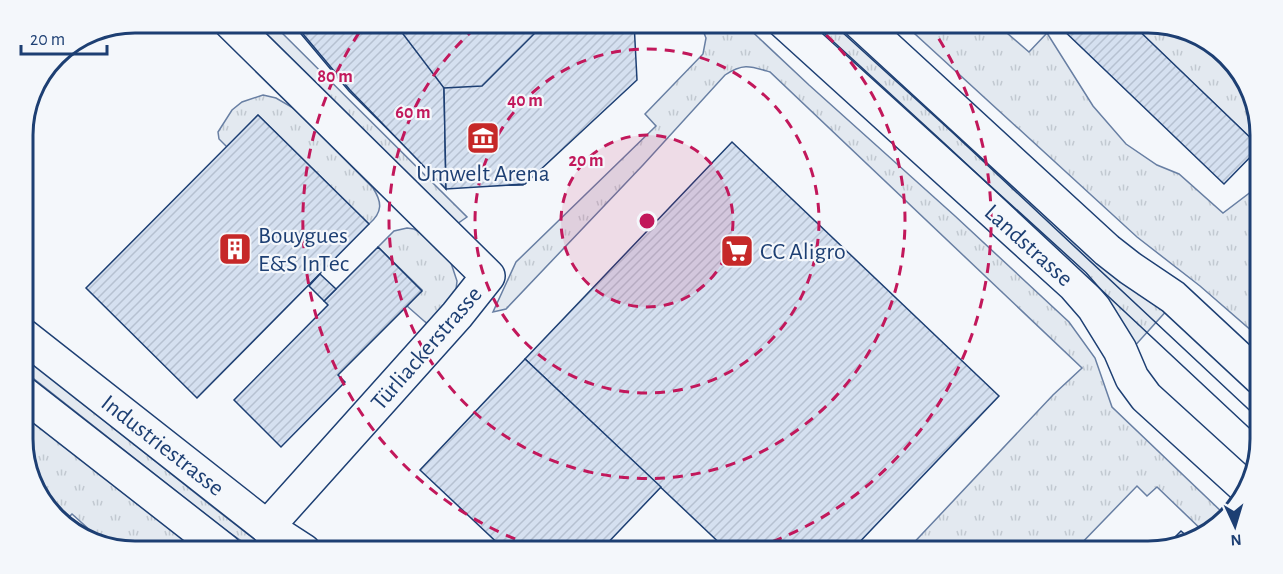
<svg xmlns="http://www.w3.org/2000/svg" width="1283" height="574" font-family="'Alegreya Sans',sans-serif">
  <defs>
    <pattern id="grass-tufts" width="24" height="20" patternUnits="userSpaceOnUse" patternTransform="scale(1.5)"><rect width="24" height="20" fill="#e3e9f0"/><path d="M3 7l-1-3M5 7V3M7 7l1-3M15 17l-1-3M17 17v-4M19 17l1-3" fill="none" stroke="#c2c9d1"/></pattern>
    <pattern id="building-hatch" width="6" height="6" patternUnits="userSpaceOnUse" patternTransform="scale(1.5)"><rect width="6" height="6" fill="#d5e0f0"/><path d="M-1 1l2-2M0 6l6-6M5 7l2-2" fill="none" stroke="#b6c1d1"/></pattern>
  </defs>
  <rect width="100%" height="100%" fill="#f4f7fb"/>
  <!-- grass -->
  <g fill="url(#grass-tufts)" stroke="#687fa3" stroke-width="1.5">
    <path d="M700,23H743L809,85L955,216L1069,322L1095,358L1112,407L1225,515L1211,532L1206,534L1157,487L1147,496L1137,486L1074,551H906L1053,395L1082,368L770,72C750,66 743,63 725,75L643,165L506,309L493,312L516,262L656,126L645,114L703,54L706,38Z"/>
    <path d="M799,23H844L1169,308L1132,349Z"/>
    <path d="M903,23H997L1000,27L1029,52L1047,33L1093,106L1126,144L1157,165L1179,174L1223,213L1260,185V338L1200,286L1137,237Z"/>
    <path d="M1130,23H1148L1191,31L1237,66L1259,120L1260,147Z"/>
    <path d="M273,24L467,217L454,226L261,37Z"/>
    <path d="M263,95L276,98L295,109L373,188C382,202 383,212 369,224L258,115L227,147L219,139L218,132L232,110L242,102Z"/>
    <path d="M407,228L414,229L421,233L451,263L457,281L455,298L432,328L407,306L422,290L378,247L394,231Z"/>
    <path d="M24,357L209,504L249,535L275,551H256L224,529L24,371Z"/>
    <path d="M24,414L72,452L202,551H135L99,545L91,537L93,533L72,514L69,517L38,491L25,461Z"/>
  </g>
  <!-- building -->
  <g fill="url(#building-hatch)" stroke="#1d3f73" stroke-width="1.5">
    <path d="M291,22H633L632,75L523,185L445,186L349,91Z"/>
    <path d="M293,22H394L444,88L446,189L350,90Z"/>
    <path d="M534,22H634L637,80L525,184L446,189L444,88L482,86L534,34Z"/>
    <path d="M1061,22H1130L1260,147L1224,184L1058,25Z"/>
    <path d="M258,115L369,224L197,398L86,288Z"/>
    <path d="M732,142L999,396L851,551H728L525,359Z"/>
    <path d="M378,247L422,291L338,375L345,382L281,447L234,400L328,305L324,301Z"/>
    <path d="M320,274L336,289L324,301L309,286Z"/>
    <path d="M525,359L661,487L600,551H506L420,470Z"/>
    <path d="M40,495L96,544L92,543L46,508Z"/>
    <path d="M1181,531L1190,539L1164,548Z"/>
  </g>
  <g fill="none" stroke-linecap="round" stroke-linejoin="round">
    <defs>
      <g id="minor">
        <path d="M230,22L488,276L457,315L267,527"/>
        <path d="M24,336L267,527L304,551"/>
        <path d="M24,394L225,551"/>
      </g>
      <g id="major">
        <path d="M784,22L1074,285L1094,308L1120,350L1132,378L1146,397L1247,489"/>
        <path d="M859,22L1107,250L1130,268L1173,297L1260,378"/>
      </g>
    </defs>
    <!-- minor casing -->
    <use href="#minor" stroke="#1d3f73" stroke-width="36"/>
    <!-- major casing -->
    <use href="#major" stroke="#1d3f73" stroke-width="36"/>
    <!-- minor -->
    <use href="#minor" stroke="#f4f7fb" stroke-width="33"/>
    <!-- major -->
    <use href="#major" stroke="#f4f7fb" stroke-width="33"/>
    <!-- tram -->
    <g stroke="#1d3f73" stroke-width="1.5">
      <path d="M812,22L944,143L1260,438"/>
      <path d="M831,22L952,132L1260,420"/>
    </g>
  </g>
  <!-- distance rings -->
  <circle cx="647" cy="221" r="86" fill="#c2185b" fill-opacity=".12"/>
  <g fill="none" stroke="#c2185b" stroke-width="3" stroke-dasharray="10 8">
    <circle cx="647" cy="221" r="86"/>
    <circle cx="647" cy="221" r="172"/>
    <path d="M813 23A258 258 0 1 1 481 23"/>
    <path d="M549 551A344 344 0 0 1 365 24M929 24A344 344 0 0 1 745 551"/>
  </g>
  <!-- icons -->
  <defs>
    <symbol id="museum-square" viewBox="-11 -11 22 22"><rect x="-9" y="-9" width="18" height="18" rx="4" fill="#c62828" stroke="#f4f7fb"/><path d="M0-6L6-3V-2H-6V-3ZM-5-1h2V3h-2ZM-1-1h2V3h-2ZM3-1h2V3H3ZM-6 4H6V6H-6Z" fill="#fff"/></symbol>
    <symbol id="building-square" viewBox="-11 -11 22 22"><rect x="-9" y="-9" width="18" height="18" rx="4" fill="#c62828" stroke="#f4f7fb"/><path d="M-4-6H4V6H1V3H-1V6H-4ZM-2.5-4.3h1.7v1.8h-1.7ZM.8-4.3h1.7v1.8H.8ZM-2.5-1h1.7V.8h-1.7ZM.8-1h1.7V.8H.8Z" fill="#fff"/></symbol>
    <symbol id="supermarket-square" viewBox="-11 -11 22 22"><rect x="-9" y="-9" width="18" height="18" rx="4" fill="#c62828" stroke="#f4f7fb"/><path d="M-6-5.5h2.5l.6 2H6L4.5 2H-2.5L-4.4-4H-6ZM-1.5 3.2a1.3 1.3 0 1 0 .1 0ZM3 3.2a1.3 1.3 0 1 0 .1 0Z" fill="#fff"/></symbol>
  </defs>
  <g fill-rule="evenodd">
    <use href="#museum-square" x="464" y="119" width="38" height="38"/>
    <use href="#building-square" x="216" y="230" width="38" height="38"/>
    <use href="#supermarket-square" x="718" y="232" width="38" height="38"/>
  </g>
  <g text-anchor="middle" stroke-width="4.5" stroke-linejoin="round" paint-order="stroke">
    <!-- poi labels -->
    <g font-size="24" fill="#1d3f73" stroke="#f4f7fb" text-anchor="start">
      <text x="483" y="181" text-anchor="middle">Umwelt Arena</text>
      <text x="258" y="243">Bouygues<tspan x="258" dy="28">E&amp;S InTec</tspan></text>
      <text x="760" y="259">CC Aligro</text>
    </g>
    <!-- street labels -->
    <g font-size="24" fill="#1d3f73" stroke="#f4f7fb">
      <text transform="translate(1029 245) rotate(42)" y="8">Landstrasse</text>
      <text transform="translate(426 348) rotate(-49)" y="8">Türliackerstrasse</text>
      <text transform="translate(163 445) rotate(38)" y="8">Industriestrasse</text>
    </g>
  </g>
  <!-- crop -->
  <path d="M0 0H1283V574H0ZM135 33H1148A102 102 0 0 1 1250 135V439A102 102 0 0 1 1148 541H135A102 102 0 0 1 33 439V135A102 102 0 0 1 135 33Z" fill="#f4f7fb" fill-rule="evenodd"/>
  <path fill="none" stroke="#1d3f73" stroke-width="3" d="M135 33H1148A102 102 0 0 1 1250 135V439A102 102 0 0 1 1148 541H135A102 102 0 0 1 33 439V135A102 102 0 0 1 135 33Z"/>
  <circle cx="647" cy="221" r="9" fill="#c2185b" stroke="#f4f7fb" stroke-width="3"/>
  <g font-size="18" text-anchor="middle" font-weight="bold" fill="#c2185b" stroke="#f4f7fb" stroke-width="4.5" stroke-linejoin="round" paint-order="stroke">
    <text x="335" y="82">80 m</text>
    <text x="525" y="106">40 m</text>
    <text x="413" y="118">60 m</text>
    <text x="586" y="166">20 m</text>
  </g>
  <!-- north arrow -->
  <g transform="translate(1235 526) rotate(176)" stroke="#f4f7fb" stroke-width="4.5" paint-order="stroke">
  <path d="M0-4.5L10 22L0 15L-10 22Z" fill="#1d3f73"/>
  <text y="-9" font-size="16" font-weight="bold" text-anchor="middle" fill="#1d3f73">N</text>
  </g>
  <!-- scale -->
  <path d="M21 45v9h86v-9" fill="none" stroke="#1d3f73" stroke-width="3"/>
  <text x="30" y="45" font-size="18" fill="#1d3f73" stroke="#f4f7fb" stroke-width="4.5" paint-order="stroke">20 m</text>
</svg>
